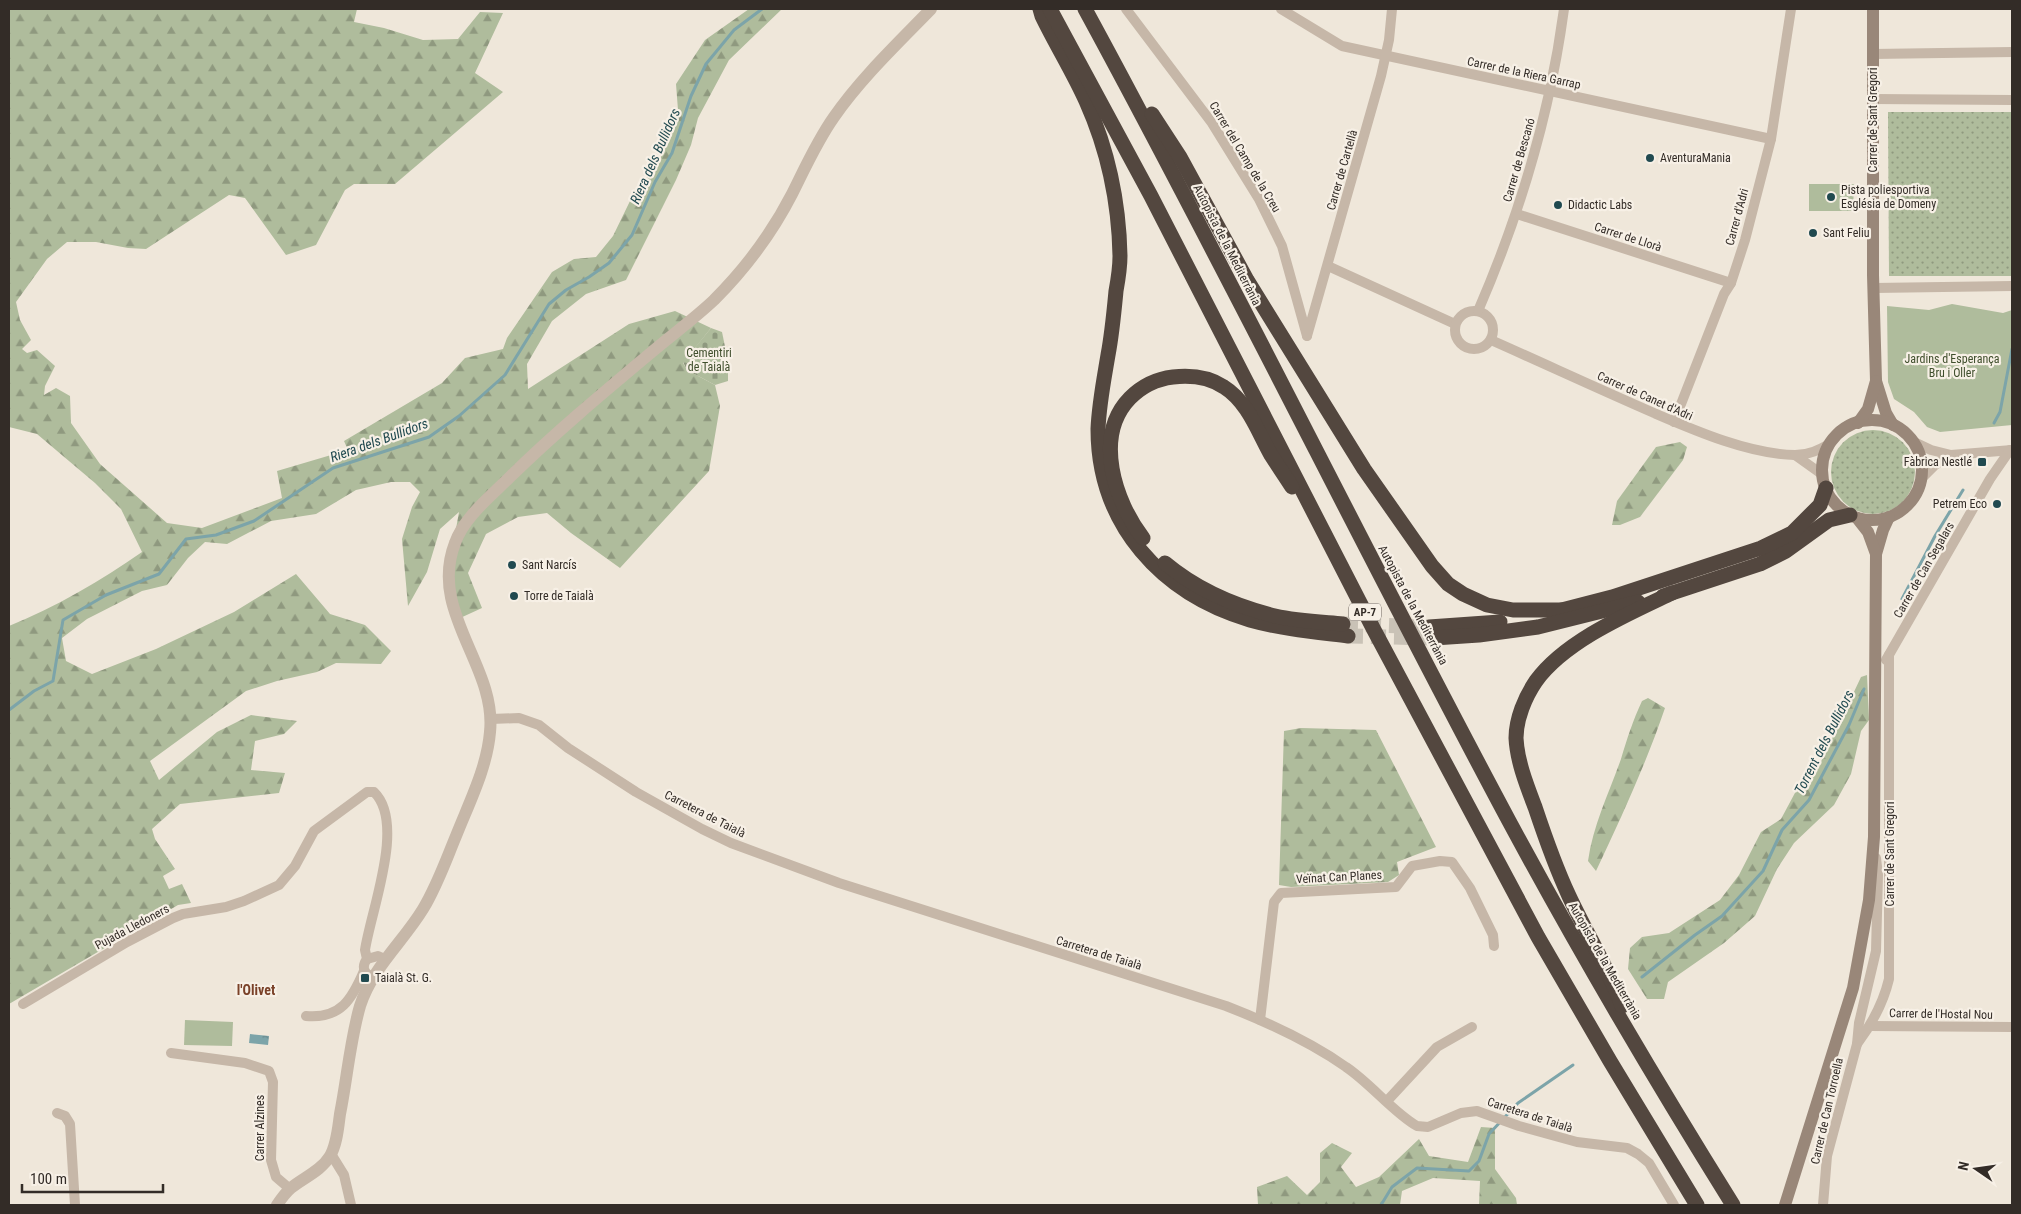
<svg xmlns="http://www.w3.org/2000/svg" width="2021" height="1214" font-family="'Roboto Condensed',sans-serif">
  <defs>
    <pattern id="grass-dots" width="8" height="8" patternUnits="userSpaceOnUse" patternTransform="scale(1.25)"><rect width="8" height="8" fill="#afbc9c"/><path d="M2 2h.1M6 6h.1" fill="none" stroke="#8f997f" stroke-width="1.8" stroke-linecap="round"/></pattern>
    <pattern id="forest-firs" width="22" height="20" patternUnits="userSpaceOnUse" patternTransform="scale(1.25)"><rect width="22" height="20" fill="#afbc9c"/><path d="M5 1l3.5 6h-7zM16 11l3.5 6h-7z" fill="#8f997f"/></pattern>
    <pattern id="cemetery-stones" width="16" height="16" patternUnits="userSpaceOnUse" patternTransform="scale(1.25)"><rect width="16" height="16" fill="#afbc9c"/><path d="M2 7V4a2 2 0 0 1 4 0v3zM10 15v-3a2 2 0 0 1 4 0v3z" fill="#8f997f"/></pattern>
    <pattern id="water-ripples" width="26" height="14" patternUnits="userSpaceOnUse" patternTransform="scale(1.25)"><rect width="26" height="14" fill="#7ca4a9"/><path d="M2 4q2-2 4 0t4 0M15 11q2-2 4 0t4 0" fill="none" stroke="#66868a"/></pattern>
  </defs>
  <rect width="100%" height="100%" fill="#efe7da"/>
  <!-- grass -->
  <g fill="url(#grass-dots)">
    <path d="M1888,112H2012V276H1889Z"/>
    <circle cx="1873" cy="472" r="42"/>
  </g>
  <!-- forest -->
  <g fill="url(#forest-firs)">
    <path d="M9,9H357L354,22L384,28L423,40L458,39L480,12L503,13L475,73L503,92L395,184H354L345,190L316,245L286,255L245,198L229,195L146,249L128,248L96,242H67L47,259L16,302L20,320L31,340L22,349L27,353L37,350L55,366L45,386L44,395L56,388L70,396L71,423L100,464L167,523L202,528L282,498L277,471L348,450L344,441L442,383L465,358L503,349L507,338L552,272L574,259L596,257L613,236L630,201L663,154L678,110L676,84L705,40L749,9H782L729,60L698,118L691,145L676,180L626,280L586,294L552,321L527,364L528,389L629,324L675,311L711,328L683,363L687,370L715,385L720,406L709,471L620,568L571,533L547,513L518,517L486,534L468,573L482,608L458,619L446,585L459,512L440,529L427,572L408,606L402,539L412,507L420,492L410,482H391L356,490L316,514L271,521L227,544L205,542L188,558L167,585L142,591L87,619L62,638L66,661L92,674L156,649L234,612L296,574L330,614L365,625L391,651L381,664L336,663L317,672L277,681L246,691L150,761L159,780L217,732L251,715L297,721L284,734L255,741L251,770L285,773L279,793L180,804L152,829L155,839L175,869L163,876L169,889L182,884L191,903L178,905L9,1004V626C56,607 100,581 142,552L121,509L95,483L37,434L9,427Z"/>
    <path d="M1680,442L1687,447L1683,460L1640,517L1620,525H1612L1617,501L1656,447Z"/>
    <path d="M1867,675L1869,720L1861,731L1851,774L1834,805L1794,843L1777,869L1755,916L1724,943L1668,982L1664,999H1647L1628,969L1630,948L1642,937L1669,933L1720,900L1739,875L1761,832L1781,819L1796,791L1818,768L1861,677Z"/>
    <path d="M1648,698L1665,708C1646,764 1621,818 1596,871L1588,861C1593,825 1609,793 1621,759C1627,739 1633,720 1642,701Z"/>
    <path d="M1301,728L1376,730L1436,847L1397,862L1399,875L1388,882L1291,887L1279,885L1284,731Z"/>
    <path d="M1481,1127L1495,1128V1169L1516,1198L1517,1205H1479L1480,1181L1433,1178L1402,1191L1400,1205H1258L1257,1187L1287,1176L1307,1195L1320,1182V1153L1332,1143L1352,1153L1341,1167L1356,1187L1379,1177L1419,1139L1429,1156L1468,1162Z"/>
  </g>
  <!-- cemetery -->
  <path fill="url(#cemetery-stones)" d="M711,328L722,332L728,361V381L715,385L687,370L683,362Z"/>
  <!-- park -->
  <g fill="#afbc9c">
    <path d="M1809,184H1854L1853,211H1809Z"/>
    <path d="M1952,304L2003,313L2012,310V425L1940,432L1927,427L1914,412L1894,399L1888,382L1887,306L1929,310Z"/>
    <path d="M185,1020L233,1022L232,1046L184,1045Z"/>
  </g>
  <!-- water -->
  <path fill="url(#water-ripples)" d="M250,1034L269,1036L268,1045L249,1043Z"/>
  <g fill="none" stroke-linecap="round" stroke-linejoin="round">
    <!-- stream -->
    <g stroke="#7ca4a9" stroke-width="3">
      <path d="M1994,423L2000,412L2012,349"/>
      <path d="M1902,599L1935,536L1963,490"/>
      <path d="M9,710L34,691L53,681L63,620L106,595L159,574L186,539L216,535L254,521L333,468L429,437L459,416L505,375L549,304L566,290L589,277L609,263L632,235L655,182L672,153L691,96L706,64L734,30L762,9"/>
      <path d="M1642,977L1695,935L1722,916L1763,871L1782,830L1809,800L1849,725L1864,689"/>
      <path d="M1381,1205L1392,1187L1417,1168L1469,1171L1479,1161L1489,1134L1518,1103L1573,1065"/>
    </g>
    <!-- motorway-tunnel -->
    <g stroke="#c9c2b6" stroke-width="15" stroke-dasharray="15 8" stroke-linecap="butt">
      <path d="M1343,624L1429,627"/>
      <path d="M1348,636L1434,638"/>
    </g>
    <!-- minor -->
    <g stroke="#c6b7a8" stroke-width="10">
      <path d="M1126,9L1212,123L1259,199L1282,246L1307,336"/>
      <path d="M1281,9L1342,46L1771,139"/>
      <path d="M1873,54L2012,52"/>
      <path d="M1873,99L2012,100"/>
      <path d="M1517,214L1731,283"/>
      <path d="M1328,266L1455,324"/>
      <path d="M1874,288L2012,286"/>
      <circle cx="1474" cy="330" r="19"/>
      <path d="M1478,311C1520,214 1550,114 1564,9"/>
      <path d="M1307,336L1381,76L1389,40L1392,9"/>
      <path d="M1491,340C1545,364 1599,389 1654,413C1696,431 1749,454 1795,455C1809,455 1819,450 1831,443"/>
      <path d="M1674,422L1724,294L1731,283L1745,240L1771,139L1791,9"/>
      <path d="M1912,441L1931,450L1951,455L2012,450"/>
      <path d="M1795,455L1823,475"/>
      <path d="M1921,479L1935,465L1951,455"/>
      <path d="M1886,660L1990,479L2010,450"/>
      <path d="M491,719L519,718L539,725L568,748L636,792L702,829L731,843L839,883L1226,1006C1267,1022 1309,1041 1346,1067C1370,1083 1394,1113 1417,1126L1428,1127L1461,1113L1477,1111L1519,1126L1577,1142L1627,1148L1638,1154L1649,1163L1674,1205"/>
      <path d="M367,959L378,956L385,959"/>
      <path d="M23,1004L127,942L173,918L183,914L226,907L244,901L279,885L295,866L314,831L367,792H374C406,823 371,910 365,950L367,959C361,967 364,974 373,977"/>
      <path d="M306,1016C341,1019 352,999 364,971"/>
      <path d="M1260,1020L1274,902L1281,893L1396,887L1412,866L1440,861L1452,862L1470,888L1493,935L1494,946"/>
      <path d="M1870,1026L2012,1027"/>
      <path d="M1857,1044C1872,1024 1883,1004 1889,979V655"/>
      <path d="M171,1053L245,1063L269,1071L273,1082L271,1160L276,1177L290,1189"/>
      <path d="M1387,1101L1437,1047L1472,1027"/>
      <path d="M57,1113L65,1116L70,1124L75,1205"/>
      <path d="M331,1154L344,1175L351,1205"/>
      <path d="M1823,1205L1827,1156L1857,1044L1859,1023L1876,951L1878,875L1876,858"/>
    </g>
    <!-- tertiary -->
    <path stroke="#c6b7a8" stroke-width="12" d="M277,1205C281,1199 285,1193 291,1188C303,1178 321,1171 330,1156C337,1144 338,1128 340,1114C347,1079 350,1041 360,1006C372,968 403,942 423,909C437,886 446,860 456,836C469,803 487,768 490,732C497,666 428,612 455,543C464,517 491,496 511,476C556,432 604,392 653,351C673,334 695,318 714,300C745,269 772,233 792,194C805,168 817,141 834,117C861,78 898,43 931,9"/>
    <!-- secondary -->
    <g stroke="#998779" stroke-width="12">
      <path d="M1873,9V275L1876,381L1886,413L1893,425"/>
      <circle cx="1872" cy="470" r="50"/>
      <path d="M1858,423L1868,409L1876,381"/>
      <path d="M1876,554L1883,530L1889,517"/>
      <path d="M1785,1205L1853,988L1869,900L1874,837L1876,554L1868,532L1857,518"/>
    </g>
    <!-- motorway -->
    <g stroke="#53473f" stroke-width="15">
      <path d="M1040,9L1042,16C1056,45 1073,72 1086,101C1108,150 1119,202 1120,256C1120,267 1118,280 1116,291C1114,312 1112,334 1108,355C1104,379 1099,404 1098,429C1098,525 1162,594 1250,620C1282,629 1316,632 1348,636"/>
      <path d="M1050,9L1151,196L1374,630L1538,937L1610,1061L1697,1205"/>
      <path d="M1085,9C1231,277 1365,552 1509,821C1579,951 1655,1080 1733,1205"/>
      <path d="M1152,114L1180,157L1247,280L1364,469L1432,566L1448,584L1463,594L1487,605L1513,610H1563"/>
      <path d="M1143,538C1115,502 1093,436 1130,398C1142,386 1156,379 1173,377C1191,375 1209,377 1224,387C1248,402 1258,432 1271,455C1278,466 1285,476 1292,487"/>
      <path d="M1165,563C1196,589 1235,606 1275,616C1297,621 1321,622 1343,624"/>
      <path d="M1663,596L1760,564L1786,551L1829,520L1850,515"/>
      <path d="M1554,612L1612,597L1761,548L1792,533L1820,505L1826,488"/>
      <path d="M1429,627L1500,622"/>
      <path d="M1434,638L1479,635L1538,627L1638,602"/>
      <path d="M1622,1006C1608,967 1586,933 1569,896C1556,868 1545,837 1535,807C1527,786 1517,761 1516,738C1516,719 1525,697 1536,681C1565,641 1628,614 1672,593"/>
    </g>
  </g>
  <!-- markers -->
  <g fill="#214a50" stroke="#f7f0e6" stroke-width="2">
    <circle cx="1650" cy="158" r="5"/>
    <circle cx="1831" cy="197" r="5"/>
    <circle cx="1558" cy="205" r="5"/>
    <circle cx="1813" cy="233" r="5"/>
    <rect x="1977" y="457" width="10" height="10" rx="2.5"/>
    <circle cx="1997" cy="504" r="5"/>
    <circle cx="512" cy="565" r="5"/>
    <circle cx="514" cy="596" r="5"/>
    <rect x="360" y="973" width="10" height="10" rx="2.5"/>
  </g>
  <g text-anchor="middle" stroke-width="4.5" stroke-linejoin="round" paint-order="stroke">
    <!-- shield labels -->
    <rect fill="#f7f0e6" stroke="#6e6760" stroke-width="1" x="1349" y="603.5" width="32" height="17" rx="4"/>
    <g font-size="11" font-weight="bold" fill="#332c27">
      <text x="1365" y="616">AP-7</text>
    </g>
    <!-- street labels -->
    <g font-size="12" fill="#332c27" stroke="#f7f0e6">
      <text transform="translate(1524 73) rotate(12)" y="4">Carrer de la Riera Garrap</text>
      <text transform="translate(1873 120) rotate(-90)" y="4">Carrer de Sant Gregori</text>
      <text transform="translate(1245 157) rotate(59)" y="4">Carrer del Camp de la Creu</text>
      <text transform="translate(1519 160) rotate(-74)" y="4">Carrer de Bescanó</text>
      <text transform="translate(1342 170) rotate(-74)" y="4">Carrer de Cartellà</text>
      <text transform="translate(1737 217) rotate(-75)" y="4">Carrer d'Adri</text>
      <text transform="translate(1628 237) rotate(18)" y="4">Carrer de Llorà</text>
      <text transform="translate(1227 245) rotate(63)" y="4">Autopista de la Mediterrània</text>
      <text transform="translate(1645 396) rotate(24)" y="4">Carrer de Canet d'Adri</text>
      <text transform="translate(1924 570) rotate(-60)" y="4">Carrer de Can Segalars</text>
      <text transform="translate(1413 605) rotate(62)" y="4">Autopista de la Mediterrània</text>
      <text transform="translate(705 814) rotate(27)" y="4">Carretera de Taialà</text>
      <text transform="translate(1890 854) rotate(-90)" y="4">Carrer de Sant Gregori</text>
      <text transform="translate(1339 877) rotate(-3)" y="4">Veïnat Can Planes</text>
      <text transform="translate(132 927) rotate(-28)" y="4">Pujada Lledoners</text>
      <text transform="translate(1099 953) rotate(17)" y="4">Carretera de Taialà</text>
      <text transform="translate(1605 961) rotate(60)" y="4">Autopista de la Mediterrània</text>
      <text transform="translate(1941 1014) rotate(1)" y="4">Carrer de l'Hostal Nou</text>
      <text transform="translate(1827 1111) rotate(-77)" y="4">Carrer de Can Torroella</text>
      <text transform="translate(1530 1115) rotate(18)" y="4">Carretera de Taialà</text>
      <text transform="translate(260 1128) rotate(-90)" y="4">Carrer Alzines</text>
    </g>
    <!-- poi labels -->
    <g font-size="12" fill="#332c27" stroke="#f7f0e6" text-anchor="start">
      <text x="1660" y="162">AventuraMania</text>
      <text x="1841" y="194">Pista poliesportiva<tspan x="1841" dy="14">Església de Domeny</tspan></text>
      <text x="1568" y="209">Didactic Labs</text>
      <text x="1823" y="237">Sant Feliu</text>
      <text x="1972" y="466" text-anchor="end">Fàbrica Nestlé</text>
      <text x="1987" y="508" text-anchor="end">Petrem Eco</text>
      <text x="522" y="569">Sant Narcís</text>
      <text x="524" y="600">Torre de Taialà</text>
      <text x="375" y="982">Taialà St. G.</text>
    </g>
    <!-- park labels -->
    <g font-size="12" fill="#404f2d" stroke="#f7f0e6">
      <text x="709" y="357">Cementiri<tspan x="709" dy="14">de Taialà</tspan></text>
      <text x="1952" y="363">Jardins d'Esperança<tspan x="1952" dy="14">Bru i Oller</tspan></text>
    </g>
    <!-- water labels -->
    <g font-size="14" font-style="italic" fill="#214a50" stroke="#f7f0e6">
      <text transform="translate(655 156) rotate(-66)" y="5">Riera dels Bullidors</text>
      <text transform="translate(379 440) rotate(-20)" y="5">Riera dels Bullidors</text>
      <text transform="translate(1824 742) rotate(-63)" y="5">Torrent dels Bullidors</text>
    </g>
    <!-- neighbourhood labels -->
    <g font-size="14" font-weight="bold" fill="#7a4128" stroke="#f7f0e6">
      <text x="256" y="995">l'Olivet</text>
    </g>
  </g>
  <!-- border -->
  <rect width="2021" height="1214" fill="none" stroke="#332c27" stroke-width="20"/>
  <!-- north arrow -->
  <g transform="translate(1976 1169) rotate(283)" stroke="#f7f0e6" stroke-width="4" paint-order="stroke">
  <path d="M0-4L9 19L0 12L-9 19Z" fill="#332c27"/>
  <text y="-8" font-size="14" font-weight="bold" text-anchor="middle" fill="#332c27">N</text>
  </g>
  <!-- scale -->
  <path d="M22 1184v8h141v-8" fill="none" stroke="#332c27" stroke-width="2.5"/>
  <text x="30" y="1184" font-size="15" fill="#332c27" stroke="#f7f0e6" stroke-width="4" paint-order="stroke">100 m</text>
</svg>
